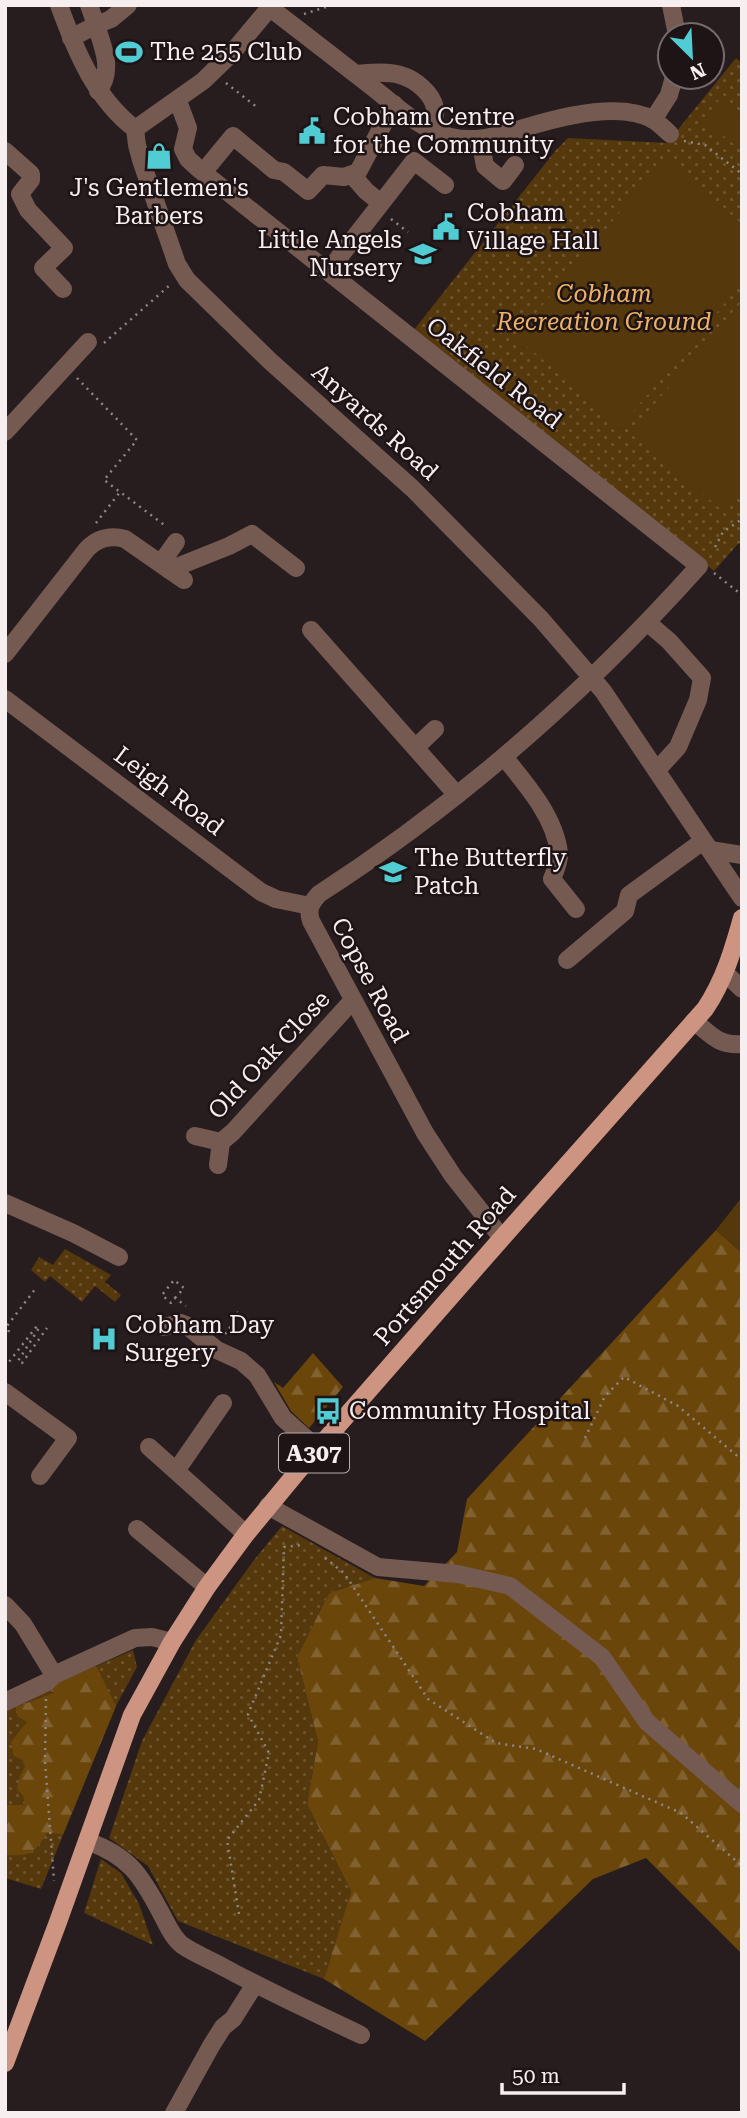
<svg xmlns="http://www.w3.org/2000/svg" width="747" height="2118" font-family="'Roboto Serif',serif">
  <defs>
    <pattern id="grass-dots" width="8" height="8" patternUnits="userSpaceOnUse" patternTransform="scale(1.75)"><rect width="8" height="8" fill="#55380b"/><path d="M2 2h.1M6 6h.1" fill="none" stroke="#6e552f" stroke-width="1.8" stroke-linecap="round"/></pattern>
    <pattern id="forest-firs" width="22" height="20" patternUnits="userSpaceOnUse" patternTransform="scale(1.75)"><rect width="22" height="20" fill="#6a460b"/><path d="M5 1l3.5 6h-7zM16 11l3.5 6h-7z" fill="#80612f"/></pattern>
  </defs>
  <rect width="100%" height="100%" fill="#271c1e"/>
  <!-- grass -->
  <g fill="url(#grass-dots)">
    <path d="M736,58L742,63V545L739,543L737,545L714,571L413,331L556,150L568,138L667,143Z"/>
    <path d="M65,1249L111,1275L105,1282L121,1295L115,1302L95,1286L82,1302L50,1276L45,1282L31,1270L39,1257L53,1265Z"/>
    <path d="M282,1526L375,1578L329,1593L297,1657L318,1742L307,1804L351,1891L324,1979L178,1921L148,1866L109,1838L142,1741L196,1640L254,1560Z"/>
    <path d="M133,1650L137,1667L116,1706L41,1889L5,1878V1706Z"/>
    <path d="M101,1859L121,1873L139,1904L153,1945L84,1913Z"/>
  </g>
  <!-- forest -->
  <g fill="url(#forest-firs)">
    <path d="M716,1230L742,1253V1954L646,1858L593,1879L425,2041L324,1979L351,1891L307,1804L318,1742L297,1657L329,1593L375,1578L424,1586L457,1552L467,1499Z"/>
    <path d="M313,1353L343,1387L309,1428L291,1411L274,1382L283,1388Z"/>
    <path d="M96,1666L116,1706L63,1834L47,1833C33,1855 31,1856 5,1855V1805H25L23,1796L17,1789L20,1776L25,1767L22,1760L13,1755L11,1742L27,1722L17,1716L16,1707L54,1693L51,1685Z"/>
  </g>
  <!-- garden -->
  <g fill="#55380b">
    <path d="M720,99L742,116V150L703,120Z"/>
    <path d="M665,158L742,224V283L621,426L516,337Z"/>
    <path d="M742,301V490L723,511L630,433Z"/>
    <path d="M742,1197V1253L716,1230Z"/>
  </g>
  <g fill="none" stroke-linecap="round" stroke-linejoin="round">
    <!-- path -->
    <g stroke="#908688" stroke-width="2.5" stroke-dasharray="2 5" stroke-linecap="butt">
      <path d="M304,14L332,5"/>
      <path d="M226,83L258,108"/>
      <path d="M684,141L705,145L742,174"/>
      <path d="M391,219L408,232"/>
      <path d="M104,343L170,285"/>
      <path d="M77,378L137,440L104,480L167,527"/>
      <path d="M96,523L120,492"/>
      <path d="M715,547L723,532L742,519"/>
      <path d="M714,573L742,595"/>
      <path d="M175,1298L184,1288L174,1280L162,1295L171,1303L175,1298L186,1306"/>
      <path d="M9,1332L7,1326L36,1288"/>
      <path d="M225,1334L240,1314L237,1312"/>
      <path d="M5,1367L37,1326L39,1328L18,1361L22,1363L47,1328"/>
      <path d="M585,1438L605,1396L624,1377L678,1406L742,1460"/>
      <path d="M325,1558L344,1573L428,1699L496,1743L536,1749L681,1813L742,1866"/>
      <path d="M46,1699L45,1761L54,1881"/>
      <path d="M239,1914L227,1840L259,1800L269,1753L248,1714L281,1635L284,1547L302,1545"/>
    </g>
    <!-- minor -->
    <g stroke="#755a51" stroke-width="18">
      <path d="M59,5C76,52 95,98 135,129L137,145L141,160L177,264L187,280L270,361L413,489L541,619L603,691L742,898"/>
      <path d="M671,5L677,35"/>
      <path d="M270,8C303,33 335,58 367,83C392,102 419,130 451,137C476,143 500,135 524,128C559,117 620,101 654,120C659,124 665,129 670,134"/>
      <path d="M71,38L96,25L89,5"/>
      <path d="M356,74C370,73 386,71 400,75C415,79 432,93 435,108C436,116 433,123 431,130"/>
      <path d="M98,91C114,71 103,47 96,25L111,19L128,5"/>
      <path d="M178,101L188,128L183,149L188,159L200,170L699,566C587,691 460,803 319,894C311,903 307,909 311,921L425,1133L453,1176L502,1238"/>
      <path d="M653,120L669,95L674,77"/>
      <path d="M135,129L203,81L231,54L272,5"/>
      <path d="M480,139L485,166L503,181L515,165"/>
      <path d="M5,151L31,174V180L20,194L28,210L64,248L43,268L63,289"/>
      <path d="M210,164L233,136L274,170L284,172L308,191L323,175L344,177L358,172L394,104"/>
      <path d="M352,175L366,191L381,203"/>
      <path d="M337,260L414,161L445,185"/>
      <path d="M5,432L88,342"/>
      <path d="M161,563L176,542"/>
      <path d="M169,570L229,546L252,534L296,568"/>
      <path d="M648,623L669,641L702,678L698,700L678,747L657,770"/>
      <path d="M311,630L457,795"/>
      <path d="M5,654L87,549C98,538 110,535 125,539L184,580"/>
      <path d="M5,699L261,892L276,899L310,906"/>
      <path d="M416,747L435,729"/>
      <path d="M504,757C526,784 555,817 559,853C560,861 555,871 552,879L576,909"/>
      <path d="M710,850L742,855"/>
      <path d="M567,960L625,911L629,895L703,841"/>
      <path d="M725,973L742,989"/>
      <path d="M694,1021C711,1035 719,1046 742,1044"/>
      <path d="M195,1136L221,1142"/>
      <path d="M218,1165L221,1142L233,1132L353,1000"/>
      <path d="M5,1203L73,1233L119,1257"/>
      <path d="M164,1327L181,1323L186,1325L217,1350L241,1361L257,1375L283,1418L318,1449"/>
      <path d="M5,1392L68,1438L40,1476"/>
      <path d="M223,1403L176,1471L246,1534"/>
      <path d="M149,1447L176,1471"/>
      <path d="M268,1506L378,1567L458,1574L510,1586L602,1657L647,1722L742,1804"/>
      <path d="M137,1529L207,1587"/>
      <path d="M5,1605L23,1624L54,1675"/>
      <path d="M5,1702L47,1682L54,1675L135,1638L152,1637L172,1642"/>
      <path d="M87,1841C129,1856 141,1875 161,1913C167,1924 172,1937 182,1945C195,1954 211,1960 225,1968C269,1992 315,2013 361,2035"/>
      <path d="M174,2113L211,2046L223,2027L233,2019L255,1984"/>
    </g>
    <!-- major -->
    <path stroke="#cc9481" stroke-width="18" d="M5,2063L58,1922L132,1715L172,1642L207,1587L246,1534L298,1471L502,1238L705,1009C724,981 733,950 742,918"/>
  </g>
  <!-- icons -->
  <defs>
    <symbol id="stadium-bare" viewBox="-9 -9 18 18"><path d="M0-5a6.5 5 0 1 0 0 10a6.5 5 0 1 0 0-10ZM-3.5-1.8h7v3.6h-7Z" fill="#51ccd3" stroke="#1e1315" stroke-width="2.5" paint-order="stroke"/></symbol>
    <symbol id="civic-bare" viewBox="-9 -9 18 18"><path d="M-.6-6.5H3V-4.5H.6V-3L4-1V1h2V6H-6V1h2V-1L-.6-3ZM-1.2 2.5V6h2.4V2.5Z" fill="#51ccd3" stroke="#1e1315" stroke-width="2.5" paint-order="stroke"/></symbol>
    <symbol id="shop-bare" viewBox="-9 -9 18 18"><path d="M-5-2.5h2.3a2.7 3.5 0 0 1 5.4 0H5L5.5 6h-11ZM-1.5-2.5h3a1.5 2.3 0 0 0-3 0Z" fill="#51ccd3" stroke="#1e1315" stroke-width="2.5" paint-order="stroke"/></symbol>
    <symbol id="school-bare" viewBox="-9 -9 18 18"><path d="M0-5L7-2L0 1L-7-2ZM-4 1L0 2.5L4 1V4Q0 6-4 4Z" fill="#51ccd3" stroke="#1e1315" stroke-width="2.5" paint-order="stroke"/></symbol>
    <symbol id="hospital-bare" viewBox="-9 -9 18 18"><path d="M-5-5h3v3.5h4V-5h3V5h-3V1.5h-4V5h-3Z" fill="#51ccd3" stroke="#1e1315" stroke-width="2.5" paint-order="stroke"/></symbol>
    <symbol id="bus-bare" viewBox="-9 -9 18 18"><path d="M-5-6H5V4H4V6H2V4H-2V6H-4V4H-5ZM-3.5-4V0h7V-4ZM-3.5 1.2v1.5H-2V1.2ZM2 1.2v1.5H3.5V1.2Z" fill="#51ccd3" stroke="#1e1315" stroke-width="2.5" paint-order="stroke"/></symbol>
  </defs>
  <g fill-rule="evenodd">
    <use href="#stadium-bare" x="110" y="33" width="38" height="38"/>
    <use href="#civic-bare" x="293" y="112" width="38" height="38"/>
    <use href="#shop-bare" x="140" y="137" width="38" height="38"/>
    <use href="#civic-bare" x="427" y="208" width="38" height="38"/>
    <use href="#school-bare" x="404" y="235" width="38" height="38"/>
    <use href="#school-bare" x="374" y="853" width="38" height="38"/>
    <use href="#hospital-bare" x="85" y="1320" width="38" height="38"/>
    <use href="#bus-bare" x="309" y="1392" width="38" height="38"/>
  </g>
  <g text-anchor="middle" stroke-width="5" stroke-linejoin="round" paint-order="stroke">
    <!-- shield labels -->
    <rect fill="#1e1315" stroke="#b5acae" stroke-width="2" x="279" y="1433.5" width="70" height="39" rx="5"/>
    <g font-size="23" font-weight="bold" fill="#f6eeef">
      <text x="314" y="1461">A307</text>
    </g>
    <!-- poi labels -->
    <g font-size="24" fill="#f6eeef" stroke="#1e1315" text-anchor="start">
      <text x="150" y="60">The 255 Club</text>
      <text x="333" y="125">Cobham Centre<tspan x="333" dy="28">for the Community</tspan></text>
      <text x="159" y="196" text-anchor="middle">J's Gentlemen's<tspan x="159" dy="28">Barbers</tspan></text>
      <text x="467" y="221">Cobham<tspan x="467" dy="28">Village Hall</tspan></text>
      <text x="402" y="248" text-anchor="end">Little Angels<tspan x="402" dy="28">Nursery</tspan></text>
      <text x="414" y="866">The Butterfly<tspan x="414" dy="28">Patch</tspan></text>
      <text x="125" y="1333">Cobham Day<tspan x="125" dy="28">Surgery</tspan></text>
      <text x="349" y="1419">Community Hospital</text>
    </g>
    <!-- park labels -->
    <g font-size="24" font-style="italic" fill="#ecb367" stroke="#1e1315">
      <text x="604" y="302">Cobham<tspan x="604" dy="28">Recreation Ground</tspan></text>
    </g>
    <!-- street labels -->
    <g font-size="24" fill="#f6eeef" stroke="#1e1315">
      <text transform="translate(494 373) rotate(38)" y="8">Oakfield Road</text>
      <text transform="translate(375 422) rotate(42)" y="8">Anyards Road</text>
      <text transform="translate(169 791) rotate(37)" y="8">Leigh Road</text>
      <text transform="translate(370 980) rotate(62)" y="8">Copse Road</text>
      <text transform="translate(269 1055) rotate(-47)" y="8">Old Oak Close</text>
      <text transform="translate(445 1266) rotate(-49)" y="8">Portsmouth Road</text>
    </g>
  </g>
  <!-- border -->
  <rect width="747" height="2118" fill="none" stroke="#f6eeef" stroke-width="14"/>
  <!-- north arrow -->
  <g transform="translate(691 56) rotate(156)"><circle r="33" fill="#1e1315" stroke="#746b6c" stroke-width="2"/>
  <path d="M0-5L12 26L0 18L-12 26Z" fill="#51ccd3"/>
  <text y="-10" font-size="19" font-weight="bold" text-anchor="middle" fill="#f6eeef">N</text>
  </g>
  <!-- scale -->
  <path d="M502 2083v10h122v-10" fill="none" stroke="#f6eeef" stroke-width="3.5"/>
  <text x="512" y="2083" font-size="21" fill="#f6eeef" stroke="#1e1315" stroke-width="5" paint-order="stroke">50 m</text>
</svg>
